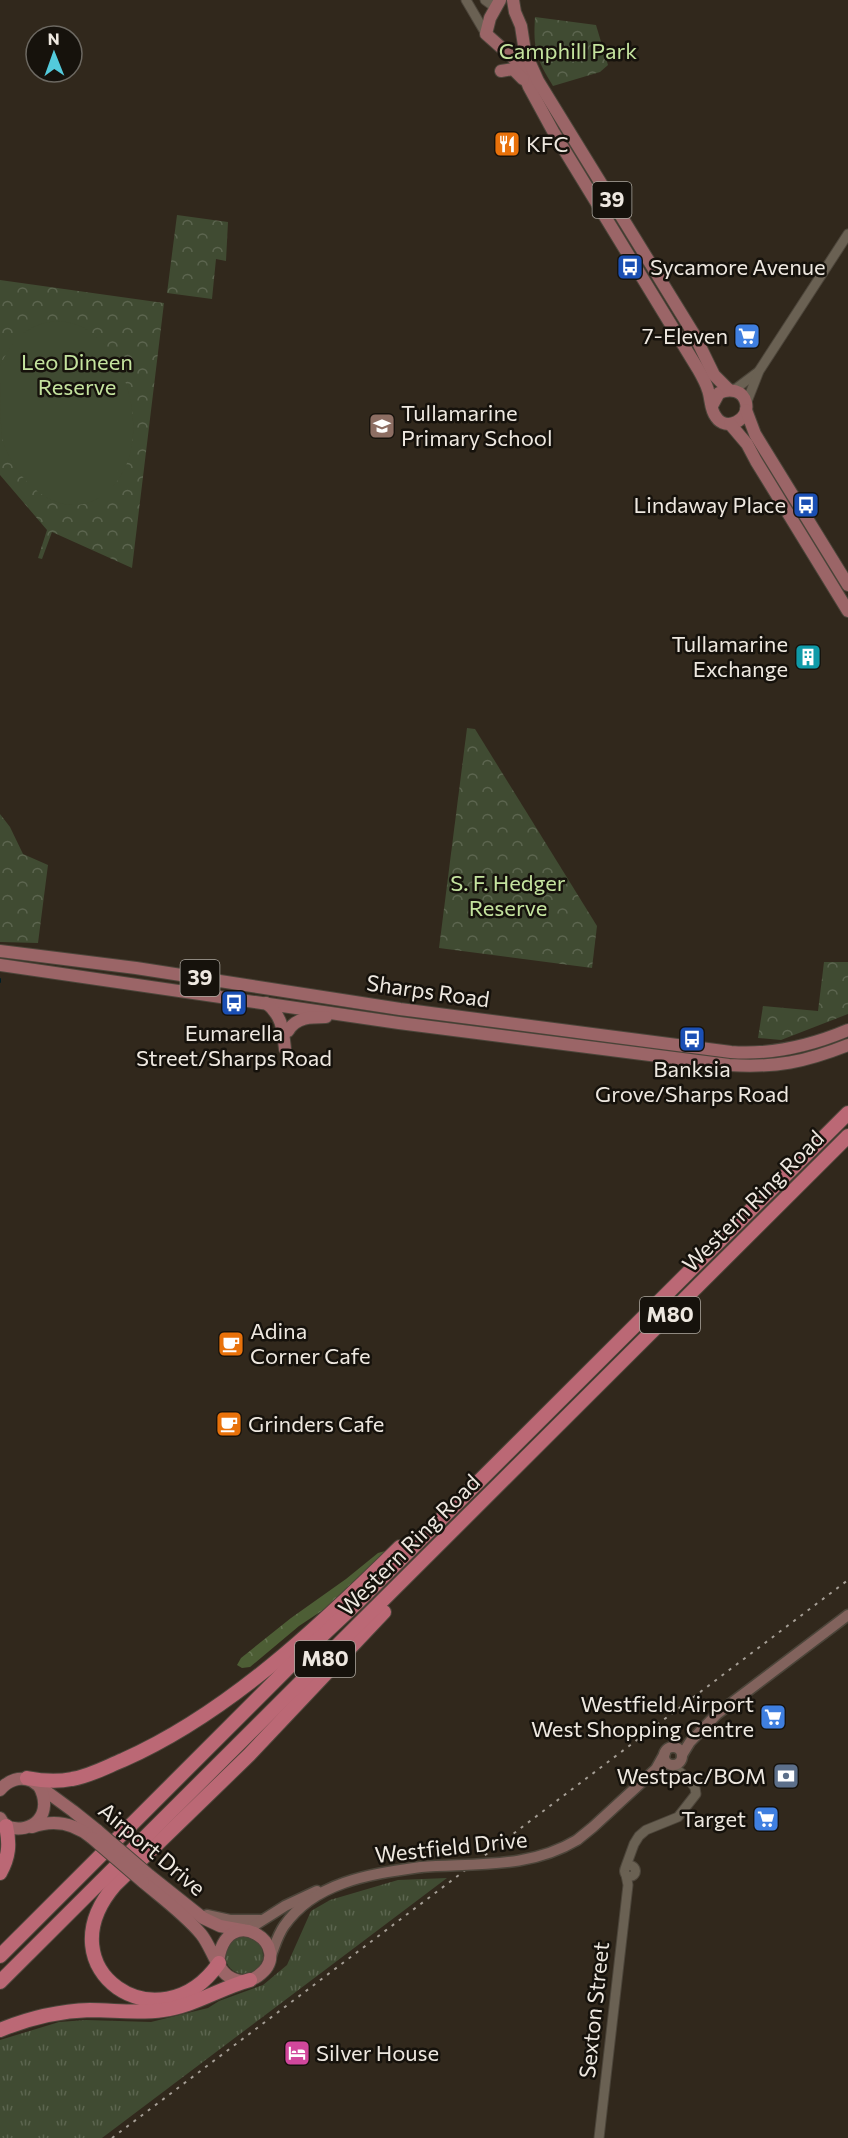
<svg xmlns="http://www.w3.org/2000/svg" width="848" height="2138" font-family="Commissioner,sans-serif">
  <defs>
    <pattern id="grass-tufts" width="24" height="20" patternUnits="userSpaceOnUse" patternTransform="scale(1.5)"><rect width="24" height="20" fill="#404b32"/><path d="M3 7l-1-3M5 7V3M7 7l1-3M15 17l-1-3M17 17v-4M19 17l1-3" fill="none" stroke="#5c654f"/></pattern>
    <pattern id="forest-crowns" width="20" height="18" patternUnits="userSpaceOnUse" patternTransform="scale(1.5)"><rect width="20" height="18" fill="#4d5e35"/><path d="M2 6a3 3 0 1 1 6 0M12 15a3 3 0 1 1 6 0" fill="none" stroke="#677552"/></pattern>
    <pattern id="park-crowns" width="20" height="18" patternUnits="userSpaceOnUse" patternTransform="scale(1.5)"><rect width="20" height="18" fill="#404b32"/><path d="M2 6a3 3 0 1 1 6 0M12 15a3 3 0 1 1 6 0" fill="none" stroke="#5c654f"/></pattern>
  </defs>
  <rect width="100%" height="100%" fill="#31281c"/>
  <!-- grass -->
  <g fill="url(#grass-tufts)">
    <path d="M447,1878L102,2138H0V2040L59,2022L86,2020L151,2022L208,2008L219,2001L263,1985L287,1965L311,1911L330,1900L398,1880Z"/>
    <circle cx="244" cy="1955" r="19"/>
  </g>
  <!-- forest -->
  <path fill="url(#forest-crowns)" d="M385,1551L386,1553L338,1600L299,1626L250,1667L242,1668L237,1665L241,1658L291,1618L346,1579L378,1553Z"/>
  <!-- park -->
  <g fill="url(#park-crowns)">
    <path d="M535,17L596,25L608,65L600,72L553,86C536,59 533,48 535,17Z"/>
    <path d="M177,215L228,222L226,261L216,259L212,299L167,293Z"/>
    <path d="M0,280L164,303L132,568L52,532L42,559L38,558L47,530L0,475Z"/>
    <path d="M467,728L475,729L597,926L592,968L439,948Z"/>
    <path d="M0,814L10,827L23,854L48,865L38,943L0,942Z"/>
    <path d="M824,962H848V1014L781,1040L758,1038L763,1006L818,1011Z"/>
  </g>
  <!-- pitch -->
  <path fill="#404b32" d="M55,321C83,321 103,338 116,361C138,400 144,465 103,495C60,526 13,479 2,438C0,418 0,387 0,366C12,340 26,325 55,321Z"/>
  <g fill="none" stroke-linecap="round" stroke-linejoin="round">
    <!-- stream -->
    <path stroke="#001d24" stroke-width="2" d="M0,982V979"/>
    <defs>
      <g id="tertiary">
        <path d="M466,0L486,34"/>
        <path d="M485,0L496,8"/>
        <path d="M734,390L758,372"/>
        <path d="M746,404L759,371L848,234"/>
        <circle cx="630" cy="1871" r="5.5"/>
        <path d="M626,1866L634,1844L639,1836L646,1830L678,1817L696,1794L695,1788L689,1779L671,1765"/>
        <path d="M599,2138L628,1885L626,1875"/>
      </g>
      <g id="secondary">
        <circle cx="673" cy="1756" r="9"/>
        <path d="M682,1755L690,1742L717,1714L848,1615"/>
        <path d="M577,1840L593,1827L656,1769L665,1753"/>
        <path d="M207,1915L230,1920H262"/>
        <path d="M247,1930L285,1906L317,1891"/>
        <path d="M269,1960C274,1949 277,1936 284,1926C315,1881 372,1874 421,1867"/>
      </g>
      <g id="primary">
        <path d="M500,0L490,18L486,34L520,64L529,87L554,133L698,369C702,376 706,383 708,390C711,398 710,410 716,417C726,432 750,420 746,403C743,390 730,388 719,393L712,406"/>
        <path d="M513,0L515,12L521,26L525,52L538,81L695,336L714,375L729,390"/>
        <path d="M501,71L513,69L523,79"/>
        <path d="M746,410L755,434L848,585"/>
        <path d="M730,424L747,444L756,461L848,611"/>
        <path d="M0,951L136,968L400,1009L731,1052C772,1055 810,1046 848,1030"/>
        <path d="M0,965L399,1023L729,1065C776,1068 805,1062 848,1045"/>
        <path d="M266,1003C282,1015 283,1030 285,1049"/>
        <path d="M288,1031C296,1017 311,1017 326,1017"/>
        <path d="M0,1790C8,1780 20,1776 32,1781L73,1811L98,1831"/>
        <path d="M0,1818L5,1826C34,1836 54,1813 39,1786"/>
        <path d="M32,1827C54,1819 74,1823 92,1838"/>
        <path d="M149,1875L203,1918L220,1926L242,1930"/>
        <path d="M143,1882C162,1898 184,1914 201,1934C211,1946 216,1968 228,1976C237,1982 248,1983 258,1976C299,1947 225,1897 218,1963"/>
      </g>
      <g id="motorway">
        <path d="M27,1778C42,1781 57,1782 72,1779C90,1776 106,1767 123,1760C227,1714 319,1627 400,1547"/>
        <path d="M0,1873C9,1857 10,1844 6,1826"/>
        <path d="M0,1956L292,1664L357,1603L848,1113"/>
        <path d="M219,1963C160,2048 42,1970 115,1885L249,1755L384,1612"/>
        <path d="M0,1982L848,1136"/>
        <path d="M0,2030C29,2018 59,2011 90,2010C114,2010 138,2014 163,2010C194,2006 220,1988 250,1980"/>
      </g>
    </defs>
    <!-- tertiary casing -->
    <use href="#tertiary" stroke="#4c453a" stroke-width="11"/>
    <!-- secondary casing -->
    <use href="#secondary" stroke="#4c453a" stroke-width="13"/>
    <!-- primary casing -->
    <use href="#primary" stroke="#4c453a" stroke-width="14"/>
    <!-- motorway casing -->
    <use href="#motorway" stroke="#4c453a" stroke-width="16"/>
    <!-- tertiary -->
    <use href="#tertiary" stroke="#6a6153" stroke-width="9"/>
    <!-- secondary -->
    <use href="#secondary" stroke="#82635d" stroke-width="10"/>
    <!-- primary -->
    <use href="#primary" stroke="#9b6567" stroke-width="12"/>
    <!-- motorway -->
    <use href="#motorway" stroke="#bb6875" stroke-width="14"/>
    <!-- rail -->
    <path stroke="#a59e95" stroke-width="2" stroke-dasharray="3 6" stroke-linecap="butt" d="M112,2138L848,1580"/>
    <defs>
      <path id="secondary-bridge" d="M421,1867C475,1863 529,1869 577,1840"/>
      <g id="primary-bridge">
        <path d="M98,1831L149,1875"/>
        <path d="M92,1838L143,1882"/>
      </g>
    </defs>
    <!-- secondary-bridge casing -->
    <use href="#secondary-bridge" stroke="#4c453a" stroke-width="13" stroke-linecap="butt"/>
    <!-- primary-bridge casing -->
    <use href="#primary-bridge" stroke="#4c453a" stroke-width="14" stroke-linecap="butt"/>
    <!-- secondary-bridge -->
    <use href="#secondary-bridge" stroke="#82635d" stroke-width="10"/>
    <!-- primary-bridge -->
    <use href="#primary-bridge" stroke="#9b6567" stroke-width="12"/>
  </g>
  <!-- icons -->
  <defs>
    <symbol id="restaurant-square" viewBox="-11 -11 22 22"><rect x="-9" y="-9" width="18" height="18" rx="4" fill="#e8710a" stroke="#16120c"/><path d="M-5-6h1v4h1v-4h1v4h1v-4h1v5L-1.5 .5V6h-2V.5L-5-1ZM5-6V6H3V1.5H1.5Q1.5-4 5-6Z" fill="#fff"/></symbol>
    <symbol id="bus-square" viewBox="-11 -11 22 22"><rect x="-9" y="-9" width="18" height="18" rx="4" fill="#1a4fb4" stroke="#16120c"/><path d="M-5-6H5V4H4V6H2V4H-2V6H-4V4H-5ZM-3.5-4V0h7V-4ZM-3.5 1.2v1.5H-2V1.2ZM2 1.2v1.5H3.5V1.2Z" fill="#fff"/></symbol>
    <symbol id="supermarket-square" viewBox="-11 -11 22 22"><rect x="-9" y="-9" width="18" height="18" rx="4" fill="#3f7fe0" stroke="#16120c"/><path d="M-6-5.5h2.5l.6 2H6L4.5 2H-2.5L-4.4-4H-6ZM-1.5 3.2a1.3 1.3 0 1 0 .1 0ZM3 3.2a1.3 1.3 0 1 0 .1 0Z" fill="#fff"/></symbol>
    <symbol id="school-square" viewBox="-11 -11 22 22"><rect x="-9" y="-9" width="18" height="18" rx="4" fill="#8d6e63" stroke="#16120c"/><path d="M0-5L7-2L0 1L-7-2ZM-4 1L0 2.5L4 1V4Q0 6-4 4Z" fill="#fff"/></symbol>
    <symbol id="building-square" viewBox="-11 -11 22 22"><rect x="-9" y="-9" width="18" height="18" rx="4" fill="#0f9aa8" stroke="#16120c"/><path d="M-4-6H4V6H1V3H-1V6H-4ZM-2.5-4.3h1.7v1.8h-1.7ZM.8-4.3h1.7v1.8H.8ZM-2.5-1h1.7V.8h-1.7ZM.8-1h1.7V.8H.8Z" fill="#fff"/></symbol>
    <symbol id="cafe-square" viewBox="-11 -11 22 22"><rect x="-9" y="-9" width="18" height="18" rx="4" fill="#e8710a" stroke="#16120c"/><path d="M-5.5-4.5H6V0H3Q3 3.5 0 3.5H-2.5Q-5.5 3.5-5.5 0ZM3-3.2v2h1.7v-2ZM-6 4.5H4V6H-6Z" fill="#fff"/></symbol>
    <symbol id="bank-square" viewBox="-11 -11 22 22"><rect x="-9" y="-9" width="18" height="18" rx="4" fill="#5c6f8a" stroke="#16120c"/><path d="M-6-4H6V4H-6ZM0-2.3a2.3 2.3 0 1 0 0 4.6a2.3 2.3 0 1 0 0-4.6Z" fill="#fff"/></symbol>
    <symbol id="hotel-square" viewBox="-11 -11 22 22"><rect x="-9" y="-9" width="18" height="18" rx="4" fill="#d1479c" stroke="#16120c"/><path d="M-6-4.5h1.5V1H6V5H4.5V3h-9V5H-6ZM-4 0a1.8 1.8 0 1 1 3.6 0ZM.5 0V-2.5h3Q6-2.5 6 0Z" fill="#fff"/></symbol>
  </defs>
  <g fill-rule="evenodd">
    <use href="#restaurant-square" x="492" y="129" width="30" height="30"/>
    <use href="#bus-square" x="615" y="252" width="30" height="30"/>
    <use href="#supermarket-square" x="732" y="321" width="30" height="30"/>
    <use href="#school-square" x="367" y="411" width="30" height="30"/>
    <use href="#bus-square" x="791" y="490" width="30" height="30"/>
    <use href="#building-square" x="793" y="642" width="30" height="30"/>
    <use href="#bus-square" x="219" y="988" width="30" height="30"/>
    <use href="#bus-square" x="677" y="1024" width="30" height="30"/>
    <use href="#cafe-square" x="216" y="1329" width="30" height="30"/>
    <use href="#cafe-square" x="214" y="1409" width="30" height="30"/>
    <use href="#supermarket-square" x="758" y="1702" width="30" height="30"/>
    <use href="#bank-square" x="771" y="1761" width="30" height="30"/>
    <use href="#supermarket-square" x="751" y="1804" width="30" height="30"/>
    <use href="#hotel-square" x="282" y="2038" width="30" height="30"/>
  </g>
  <g text-anchor="middle" stroke-width="5" stroke-linejoin="round" paint-order="stroke">
    <!-- shield labels -->
    <g fill="#16120c" stroke="#ada8a0" stroke-width="1.5">
      <rect x="592.5" y="182" width="39" height="36" rx="4.5"/>
      <rect x="180.5" y="960" width="39" height="36" rx="4.5"/>
      <rect x="640" y="1297" width="60" height="36" rx="4.5"/>
      <rect x="295" y="1641" width="60" height="36" rx="4.5"/>
    </g>
    <g font-size="21" font-weight="bold" fill="#eee8e0">
      <text x="612" y="207">39</text>
      <text x="200" y="985">39</text>
      <text x="670" y="1322">M80</text>
      <text x="325" y="1666">M80</text>
    </g>
    <!-- park labels -->
    <g font-size="22" fill="#c4e39e" stroke="#16120c">
      <text x="568" y="59">Camphill Park</text>
      <text x="77" y="370">Leo Dineen<tspan x="77" dy="25">Reserve</tspan></text>
      <text x="508" y="891">S. F. Hedger<tspan x="508" dy="25">Reserve</tspan></text>
    </g>
    <!-- poi labels -->
    <g font-size="22" fill="#eee8e0" stroke="#16120c" text-anchor="start">
      <text x="526" y="152">KFC</text>
      <text x="650" y="275">Sycamore Avenue</text>
      <text x="728" y="344" text-anchor="end">7-Eleven</text>
      <text x="401" y="421">Tullamarine<tspan x="401" dy="25">Primary School</tspan></text>
      <text x="786" y="513" text-anchor="end">Lindaway Place</text>
      <text x="788" y="652" text-anchor="end">Tullamarine<tspan x="788" dy="25">Exchange</tspan></text>
      <text x="234" y="1041" text-anchor="middle">Eumarella<tspan x="234" dy="25">Street/Sharps Road</tspan></text>
      <text x="692" y="1077" text-anchor="middle">Banksia<tspan x="692" dy="25">Grove/Sharps Road</tspan></text>
      <text x="250" y="1339">Adina<tspan x="250" dy="25">Corner Cafe</tspan></text>
      <text x="248" y="1432">Grinders Cafe</text>
      <text x="754" y="1712" text-anchor="end">Westfield Airport<tspan x="754" dy="25">West Shopping Centre</tspan></text>
      <text x="766" y="1784" text-anchor="end">Westpac/BOM</text>
      <text x="746" y="1827" text-anchor="end">Target</text>
      <text x="316" y="2061">Silver House</text>
    </g>
    <!-- street labels -->
    <g font-size="22" fill="#eee8e0" stroke="#16120c">
      <text transform="translate(428 991) rotate(8)" y="8">Sharps Road</text>
      <text transform="translate(753 1201) rotate(-45)" y="8">Western Ring Road</text>
      <text transform="translate(409 1545) rotate(-45)" y="8">Western Ring Road</text>
      <text transform="translate(451 1847) rotate(-6)" y="8">Westfield Drive</text>
      <text transform="translate(152 1849) rotate(40)" y="8">Airport Drive</text>
      <text transform="translate(594 2010) rotate(-84)" y="8">Sexton Street</text>
    </g>
  </g>
  <!-- north arrow -->
  <g transform="translate(54 54) rotate(359)"><circle r="28" fill="#16120c" stroke="#6c6861" stroke-width="1.5"/>
  <path d="M0-4.5L10 22L0 15L-10 22Z" fill="#53cadc"/>
  <text y="-9" font-size="16" font-weight="bold" text-anchor="middle" fill="#eee8e0">N</text>
  </g>
</svg>
